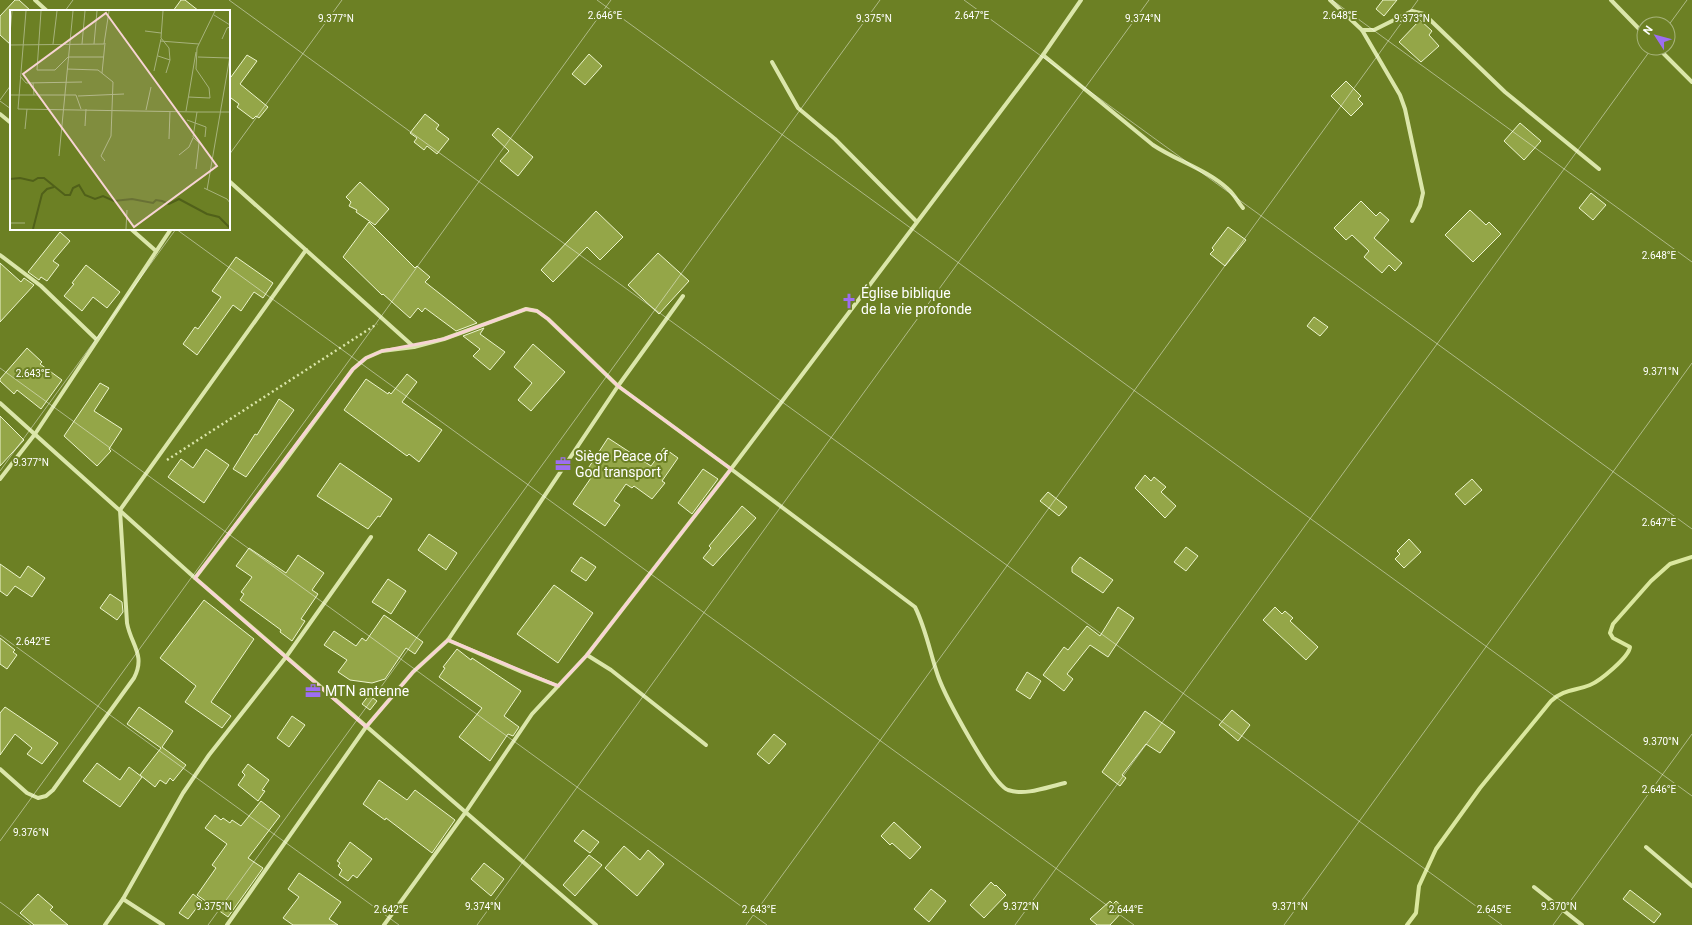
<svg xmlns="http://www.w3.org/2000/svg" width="1692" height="925" font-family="Roboto,sans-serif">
  <rect width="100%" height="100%" fill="#6c8024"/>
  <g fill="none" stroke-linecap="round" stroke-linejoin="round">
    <!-- stream -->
    <path stroke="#dae79e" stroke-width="4" d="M1407,925L1416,913L1419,886L1436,849L1480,788L1551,701C1564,689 1575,691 1590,685C1600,681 1629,657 1630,647L1613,638L1610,633L1613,624L1651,581L1670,564L1692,557"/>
  </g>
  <!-- building -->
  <g fill="#94a648" stroke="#edf5cd">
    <path d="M15,0H19L31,11H11V45L0,35V16Z"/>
    <path d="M181,0H185L199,11H173Z"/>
    <path d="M1383,0H1397L1384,16L1376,9Z"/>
    <path d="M1420,20L1432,31L1429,35L1439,46L1421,62L1399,42Z"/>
    <path d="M589,54L602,66L585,85L572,74Z"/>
    <path d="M247,55L257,61L240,84L268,107L259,118L256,116L253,119L237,107L239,104L231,98L229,100V75L231,77Z"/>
    <path d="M1346,81L1361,96L1358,99L1363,104L1351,116L1331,96Z"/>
    <path d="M425,114L439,125L436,129L449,139L437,154L427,146L424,150L414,142L417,138L410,133Z"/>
    <path d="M1520,123L1541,141L1524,160L1504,141Z"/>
    <path d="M498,128L533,157L518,176L500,161L509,151L492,135Z"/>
    <path d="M360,182L389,209L375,225L356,212L357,210L349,206L351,202L346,197Z"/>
    <path d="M1591,193L1606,205L1593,220L1579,208Z"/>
    <path d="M1361,201L1376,216L1380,212L1389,220L1374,238L1402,263L1395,271L1389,265L1382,273L1364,257L1369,251L1352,235L1346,240L1334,228Z"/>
    <path d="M1470,210L1486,225L1489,222L1501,234L1473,262L1445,235Z"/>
    <path d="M596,211L623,237L600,260L587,247L553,282L541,270Z"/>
    <path d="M369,222L415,268L417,266L430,277L425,282L477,323L456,331L425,308L422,312L418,308L410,318L383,294L382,295L343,257Z"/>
    <path d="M1228,227L1246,240L1225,266L1210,254L1214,250L1212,248Z"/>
    <path d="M60,232L70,241L53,261L59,265L47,281L41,277L39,280L28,272Z"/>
    <path d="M658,253L689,281L659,314L628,285Z"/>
    <path d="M236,257L273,283L263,298L254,292L241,311L233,305L197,355L183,344L195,327L198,329L221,297L212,291Z"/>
    <path d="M0,263L21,282L24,278L34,285L0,322Z"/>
    <path d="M86,265L120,292L107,308L93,297L82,311L64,296L74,284L72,283Z"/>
    <path d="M1314,317L1328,327L1320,336L1307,326Z"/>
    <path d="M484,328L480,334L505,352L490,370L473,356L480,349L463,336Z"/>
    <path d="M533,344L565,372L531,411L518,400L532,383L514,367Z"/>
    <path d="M27,348L42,362L40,364L62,380L41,409L17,390L14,394L0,381V379Z"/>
    <path d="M407,374L417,382L402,402L442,430L419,462L409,454L407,456L344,410L366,379L388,394L389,392L391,394Z"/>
    <path d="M100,383L109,388L94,411L122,429L109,449L111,451L97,466L64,436Z"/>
    <path d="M279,399L294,410L246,477L233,469L255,434L257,435Z"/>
    <path d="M0,416L24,440L0,466Z"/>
    <path d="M608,438L651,466L664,448L678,458L662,481L665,483L652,499L634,486L632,488L626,484L614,501L620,505L605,526L573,504L593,475L587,470Z"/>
    <path d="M206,449L229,465L204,503L168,477L181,459L193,468Z"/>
    <path d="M340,463L392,499L380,517L378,516L368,529L317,496Z"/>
    <path d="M703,469L718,479L692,514L678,503Z"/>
    <path d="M1145,475L1151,481L1154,477L1166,487L1161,492L1176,506L1165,518L1135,488Z"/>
    <path d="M1472,479L1482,490L1465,505L1455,494Z"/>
    <path d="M1048,492L1067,507L1059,516L1040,501Z"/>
    <path d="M742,506L756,518L713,566L703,558L711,548L709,546Z"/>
    <path d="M429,534L457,553L446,570L418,550Z"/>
    <path d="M1409,539L1421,552L1404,568L1395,559L1400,554L1397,551Z"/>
    <path d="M1186,547L1198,556L1186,571L1174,562Z"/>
    <path d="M249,548L286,573L298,555L324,573L312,590L318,594L301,619L305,621L292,641L280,632L281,630L240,600L244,594L241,592L252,577L236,566Z"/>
    <path d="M581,557L596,567L586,581L571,571Z"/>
    <path d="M1080,557L1113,580L1103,593L1072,572V567Z"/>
    <path d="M0,564L20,578L28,566L45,578L32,597L15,586L7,596L0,591Z"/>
    <path d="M388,579L406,591L391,614L372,602Z"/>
    <path d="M554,585L593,613L558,663L517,634Z"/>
    <path d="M110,594L122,602L123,612L117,620L100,608Z"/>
    <path d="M204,600L254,639L211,702L231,716L222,728L185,702L196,686L160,658Z"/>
    <path d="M1118,607L1134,618L1108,657L1090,645L1067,674L1073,679L1064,691L1043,675L1064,647L1068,650L1087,626L1100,636Z"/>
    <path d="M1275,607L1282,614L1285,611L1293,618L1290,621L1318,647L1306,660L1263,620Z"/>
    <path d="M384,615L423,642L415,654L406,648L385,679L372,683L350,680L338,672L347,660L324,645L334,631L356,646L362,638L366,641Z"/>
    <path d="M0,638L15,650L13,652L17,655L7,669L0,664Z"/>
    <path d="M457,649L471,660L472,658L521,691L504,716L519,727L513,736L508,734L490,761L459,737L482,708L439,677L445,668L443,667Z"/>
    <path d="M1027,672L1041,681L1030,699L1016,690Z"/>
    <path d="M369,695L377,701L370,710L362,704Z"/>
    <path d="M5,707L58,743L42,764L27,754L32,748L15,734L0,755V713Z"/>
    <path d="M139,707L173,731L162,747L186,765L173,781L170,778L166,784L160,780L155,787L140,775L161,748L127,724Z"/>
    <path d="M1232,710L1250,725L1238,741L1219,725Z"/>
    <path d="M1145,711L1175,732L1160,753L1146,744L1122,775L1126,778L1120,786L1102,772Z"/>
    <path d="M292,716L305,725L289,747L277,738Z"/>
    <path d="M774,734L786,744L769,764L757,754Z"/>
    <path d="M97,763L120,780L129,767L142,777L120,807L83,781Z"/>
    <path d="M248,764L269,780L262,790L265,791L258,801L238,785L245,775L242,772Z"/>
    <path d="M379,780L407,800L415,790L455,820L432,853L386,818L385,820L363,804Z"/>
    <path d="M261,801L280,816L248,858L263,868L228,917L197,895L216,868L212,865L227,844L205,828L215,815L221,820L223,818L230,823L232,820L241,826Z"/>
    <path d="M894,822L921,847L910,859L892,843L890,845L881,836Z"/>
    <path d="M583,830L599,842L590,853L574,841Z"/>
    <path d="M350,842L372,859L357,878L353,875L348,881L339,875L342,870L338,866L340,863L337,861Z"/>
    <path d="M624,846L640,860L648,850L664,864L637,896L605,868Z"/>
    <path d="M589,855L602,865L575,896L563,885Z"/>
    <path d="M484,863L504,879L491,896L471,879Z"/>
    <path d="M299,873L341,902L329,919L338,925H293L283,918L299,897L288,889Z"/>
    <path d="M991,882L995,886L996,885L1006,895L984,918L970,905Z"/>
    <path d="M931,889L946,901L929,922L914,909Z"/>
    <path d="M1630,890L1661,914L1654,923L1623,899Z"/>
    <path d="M38,894L53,907L50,910L68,925H34L20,913Z"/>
    <path d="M193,894L202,901L188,919L179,913Z"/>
    <path d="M1110,901L1113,904L1116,901L1125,909L1110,925H1097L1090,919Z"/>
  </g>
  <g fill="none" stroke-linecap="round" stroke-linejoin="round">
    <!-- path -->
    <path stroke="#dbe6aa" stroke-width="2.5" stroke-dasharray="2 3" stroke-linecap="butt" d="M167,460L377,324"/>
    <!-- minor -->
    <g stroke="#dbe6aa" stroke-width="4">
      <path d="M35,0L47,11"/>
      <path d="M1330,0L1362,30H1374L1412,11L1424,14L1505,92L1599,169"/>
      <path d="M1611,0L1644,34"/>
      <path d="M1362,30L1400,95L1405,109L1423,193L1420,206L1412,221"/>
      <path d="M1658,48L1692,82"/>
      <path d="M1043,55L1153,145C1177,161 1206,169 1228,189C1234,194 1238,202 1243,208"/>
      <path d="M772,62L798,108L835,139L916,221"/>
      <path d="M0,114L11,123"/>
      <path d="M229,181L414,347"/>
      <path d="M131,229L156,251"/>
      <path d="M0,255L41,286L96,339"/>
      <path d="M0,403L195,578L596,925"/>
      <path d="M0,479L35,434L171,229"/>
      <path d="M195,578L279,469L353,369L366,358L382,351L414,347L444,339L526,309L537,311L548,319L618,386L731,469L915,607C926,629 930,653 938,676C945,696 992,784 1008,790C1026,796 1047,787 1065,783"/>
      <path d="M448,640L618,386L683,296"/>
      <path d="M587,655L611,670L706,745"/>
      <path d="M0,769L27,793L38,798L46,796L53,790L134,678C146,655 131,645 127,623L120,510L306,250"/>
      <path d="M1646,847L1692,886"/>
      <path d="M1534,887L1582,925"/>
      <path d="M123,899L163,925"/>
      <path d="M105,925L123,899L183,793L209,755L286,657L371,537"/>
      <path d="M227,925L366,727L413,672L448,640L522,672L558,686"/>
      <path d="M384,925L465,813L532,714L587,655L731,469L1043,55L1081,0"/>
    </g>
  </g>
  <!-- marked area -->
  <path fill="none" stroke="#f7d4d4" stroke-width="3" stroke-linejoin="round" d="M526,309L537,311L548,319L618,386L731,469L587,655L558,686L448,640L413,672L366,727L195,578L353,369L366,358L382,351L444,339Z"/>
  <!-- ticks -->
  <path fill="none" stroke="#fff" stroke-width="1" stroke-opacity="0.45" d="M229,0L1502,925M597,0L1692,796M964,0L1692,529M1332,0L1692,262M65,11L73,0M1668,26L1687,0M0,100L11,85M0,101L11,109M229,155L342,0M176,229L1134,925M0,368L767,925M0,471L176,229M0,635L399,925M0,841L611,0M0,902L31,925M208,925L880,0M477,925L1149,0M746,925L1418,0M1015,925L1652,48M1284,925L1692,363M1553,925L1692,734"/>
  <!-- icons -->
  <defs>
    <symbol id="church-bare" viewBox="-9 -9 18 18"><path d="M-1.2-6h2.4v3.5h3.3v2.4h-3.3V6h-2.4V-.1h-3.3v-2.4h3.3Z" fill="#9d6ef1" stroke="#6c8024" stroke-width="2.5" paint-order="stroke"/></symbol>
    <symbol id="office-bare" viewBox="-9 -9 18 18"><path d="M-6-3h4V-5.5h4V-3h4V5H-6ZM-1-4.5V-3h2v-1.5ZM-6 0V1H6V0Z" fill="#9d6ef1" stroke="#6c8024" stroke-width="2.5" paint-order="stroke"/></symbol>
  </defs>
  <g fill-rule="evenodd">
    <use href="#church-bare" x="838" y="290" width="22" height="22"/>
    <use href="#office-bare" x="552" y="453" width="22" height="22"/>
    <use href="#office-bare" x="302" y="680" width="22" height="22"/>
  </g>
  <g text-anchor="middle" stroke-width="4" stroke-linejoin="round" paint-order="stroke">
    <!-- poi labels -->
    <g font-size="14" fill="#fff" stroke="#6c8024" text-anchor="start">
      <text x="861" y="298">Église biblique<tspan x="861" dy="16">de la vie profonde</tspan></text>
      <text x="575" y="461">Siège Peace of<tspan x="575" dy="16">God transport</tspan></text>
      <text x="325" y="696">MTN antenne</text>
    </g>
  </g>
  <!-- overview -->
  <g transform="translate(10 10)">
    <rect width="220" height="220" fill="#6c8024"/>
    <path fill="none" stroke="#506019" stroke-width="2" d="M0,169L10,168L23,171L28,168H34L55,185H60L63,178L69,175L75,185L85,189L93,186L104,191L122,189L143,193L146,190L152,191L159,194L169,189L197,204L209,207L220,218M23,219L32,184L37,179L44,177"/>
    <path fill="none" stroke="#a7b37c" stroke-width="1" d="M16,1L8,99L187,102M31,1L27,60H45L58,47H94M153,1L151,28L159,38L160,50M204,5L220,15M135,21L151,23M0,24L2,1M212,29L217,18L220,17M150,31L189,34M43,34L47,1M72,34L75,1M84,34L87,1M0,35L94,34L99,1M148,46L160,50L156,63M188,47L219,48M57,59L88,60L103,72L101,126L91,146L95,151M144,61L151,29M92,63L95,33M10,66L16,73L72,72M23,73L24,85M0,85H66L71,99M68,86L114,84M178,87L200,88L199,78L186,59L187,38L205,1M136,100L141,77M176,101L186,42M177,110L196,117L195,127M75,116L76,99M15,119L17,99M159,129L160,101M169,145L179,137L183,128M49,146L63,1M186,159L189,133L183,127L187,102H220M194,178L217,189L220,193M197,180L220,46M0,213H15M116,219L117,200"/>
    <path fill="#f7d4d4" fill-opacity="0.15" stroke="#f7d4d4" stroke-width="2" d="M96,3L207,156L124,217L13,64Z"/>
    <rect width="220" height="220" fill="none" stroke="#fff" stroke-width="2"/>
  </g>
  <g font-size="10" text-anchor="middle" fill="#fff" stroke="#6c8024" stroke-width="4" stroke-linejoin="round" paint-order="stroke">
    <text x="605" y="19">2.646°E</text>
    <text x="972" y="19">2.647°E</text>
    <text x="1340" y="19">2.648°E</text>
    <text x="336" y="22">9.377°N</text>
    <text x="874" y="22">9.375°N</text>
    <text x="1143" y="22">9.374°N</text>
    <text x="1412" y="22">9.373°N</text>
    <text x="1659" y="259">2.648°E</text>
    <text x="1661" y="375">9.371°N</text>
    <text x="33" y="377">2.643°E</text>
    <text x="31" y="466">9.377°N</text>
    <text x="1659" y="526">2.647°E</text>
    <text x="33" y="645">2.642°E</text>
    <text x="1661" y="745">9.370°N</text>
    <text x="1659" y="793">2.646°E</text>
    <text x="31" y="836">9.376°N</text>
    <text x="214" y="910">9.375°N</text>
    <text x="483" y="910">9.374°N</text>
    <text x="1021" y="910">9.372°N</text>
    <text x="1290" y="910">9.371°N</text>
    <text x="1559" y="910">9.370°N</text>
    <text x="391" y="913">2.642°E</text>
    <text x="759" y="913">2.643°E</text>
    <text x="1126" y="913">2.644°E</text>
    <text x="1494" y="913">2.645°E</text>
  </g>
  <!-- north arrow -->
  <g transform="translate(1656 36) rotate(306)"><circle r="19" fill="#6c8024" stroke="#a7b37c"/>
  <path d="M0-3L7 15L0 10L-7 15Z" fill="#9d6ef1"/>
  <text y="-6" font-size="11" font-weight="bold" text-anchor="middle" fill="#ffffff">N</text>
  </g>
</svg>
